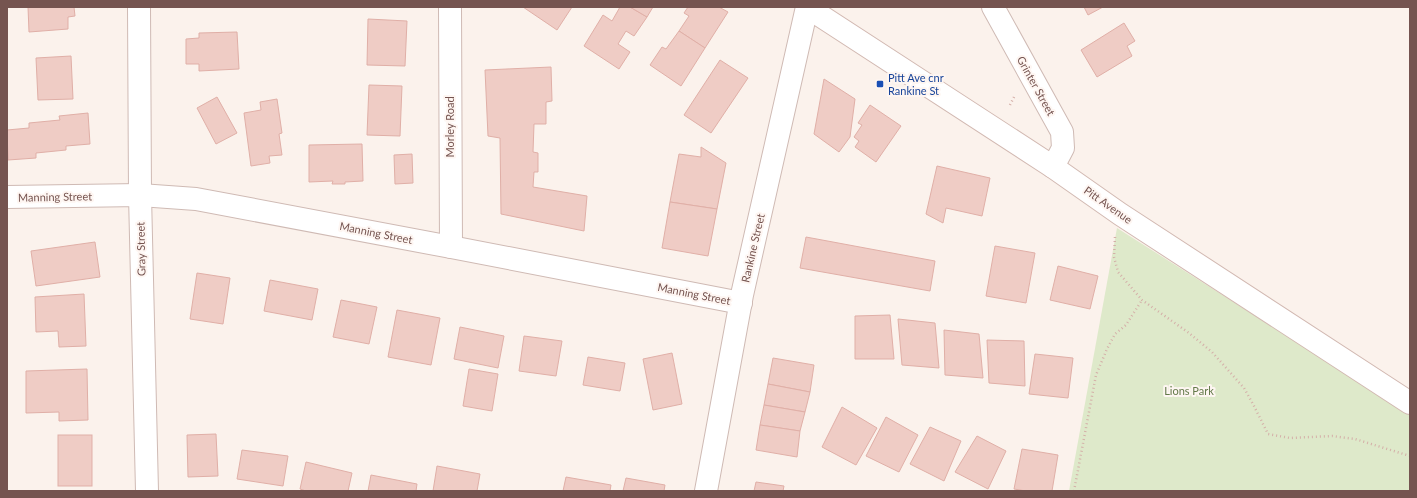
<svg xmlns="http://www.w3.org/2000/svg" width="1417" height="498" font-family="Lato,sans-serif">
  <rect width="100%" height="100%" fill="#fbf2ec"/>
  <!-- green -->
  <path fill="#dee9ca" d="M1117,228L1410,414V491H1069Z"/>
  <!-- building -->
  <g fill="#efccc5" stroke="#e0afa7">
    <path d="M28,7H74L75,16L68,17V29L29,32Z"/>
    <path d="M523,7H572L557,30Z"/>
    <path d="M620,7H630L647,17L634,36L626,31L618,44L630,52L619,69L584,46L603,15L612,21Z"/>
    <path d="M630,7H653L647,17Z"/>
    <path d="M688,7H719L728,12L705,48L679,31L689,16L684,13Z"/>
    <path d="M1084,7H1103L1088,15Z"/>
    <path d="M368,19L407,21L405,66L367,65Z"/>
    <path d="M1124,23L1135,41L1127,46L1132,56L1097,77L1081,50Z"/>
    <path d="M679,31L705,48L681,86L650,65L662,47L666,49Z"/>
    <path d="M237,32L239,69L199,71V64H186V39L199,38V33Z"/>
    <path d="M71,56L73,99L38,100L36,58Z"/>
    <path d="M720,60L748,78L711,133L684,115Z"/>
    <path d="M551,67L552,101L546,102V124H534L533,152L538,153V172H534L533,187L587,196L584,231L501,214L500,138L488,136L485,70Z"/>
    <path d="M824,79L855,99L850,137L839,152L814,134Z"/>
    <path d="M369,85L402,86L400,136L367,135Z"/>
    <path d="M217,97L237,133L216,144L197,108Z"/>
    <path d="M277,99L282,133L279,134L282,155L269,156L270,163L251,166L244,113L261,110L260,102Z"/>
    <path d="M870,105L901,126L876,162L855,147L859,141L854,137L862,125L858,123Z"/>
    <path d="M88,113L90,144L66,146V150L36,153V158L8,160L7,130L29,128V123L60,120L59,116Z"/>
    <path d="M362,144L363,181L345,182V184H332L333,181L309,182V145Z"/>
    <path d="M701,147L726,163L717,209L670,202L679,154L701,157Z"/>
    <path d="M412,154L413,183L395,184L394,155Z"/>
    <path d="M937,166L990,178L982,216L946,208L943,223L926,214Z"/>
    <path d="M670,202L717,209L708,256L662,248Z"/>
    <path d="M806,237L935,261L930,291L800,268Z"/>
    <path d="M95,242L100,277L36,286L31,251Z"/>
    <path d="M995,246L1035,253L1026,303L986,296Z"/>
    <path d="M1058,266L1098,276L1090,309L1050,300Z"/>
    <path d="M197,273L230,278L223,324L190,319Z"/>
    <path d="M270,280L318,289L312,320L264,311Z"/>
    <path d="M84,294L86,346L59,347L58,331L36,332L35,297Z"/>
    <path d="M341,300L377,307L369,344L333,337Z"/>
    <path d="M397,310L440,318L431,365L388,357Z"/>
    <path d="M890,315L894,359H855V316Z"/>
    <path d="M898,319L935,323L939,368L902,365Z"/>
    <path d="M460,327L504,336L498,368L454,359Z"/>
    <path d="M944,330L979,334L983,378L945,375Z"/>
    <path d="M524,336L562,341L556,376L519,371Z"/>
    <path d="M987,340L1024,341L1025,386L989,383Z"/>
    <path d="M672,353L682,404L653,410L643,359Z"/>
    <path d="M1035,354L1073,358L1068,398L1029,394Z"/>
    <path d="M588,357L625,363L620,391L583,385Z"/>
    <path d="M773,358L814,365L810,392L768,384Z"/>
    <path d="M87,369L88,420L59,421V412L26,413V371Z"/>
    <path d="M469,369L498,374L492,411L463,406Z"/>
    <path d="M768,384L810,392L805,412L764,405Z"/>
    <path d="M764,405L805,412L800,431L760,425Z"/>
    <path d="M842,407L877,428L856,465L822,447Z"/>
    <path d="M886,417L918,435L899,472L866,456Z"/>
    <path d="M760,425L800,431L797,457L756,450Z"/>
    <path d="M930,427L961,441L944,481L910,464Z"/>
    <path d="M216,434L218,476L188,477L187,435Z"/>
    <rect x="58" y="435" width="34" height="51"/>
    <path d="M977,436L1006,451L988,489L955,472Z"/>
    <path d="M1022,449L1058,455L1052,491H1026L1014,489Z"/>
    <path d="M242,450L288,456L283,486L237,479Z"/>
    <path d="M306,462L352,473L348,491H306L300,489Z"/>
    <path d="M437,466L480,474L477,491H433Z"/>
    <path d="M371,475L417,484L416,491H368Z"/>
    <path d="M566,477L611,485L610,491H563Z"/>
    <path d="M626,478L665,485L664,491H623Z"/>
    <path d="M756,482L784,486L783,491H754Z"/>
  </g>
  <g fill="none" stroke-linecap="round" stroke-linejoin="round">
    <defs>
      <g id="street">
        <path d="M139,7L140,195L147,491"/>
        <path d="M450,7L451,247"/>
        <path d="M993,7L1062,132L1063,148L1053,167"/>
        <path d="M7,197L140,195L196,199L451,247L741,303"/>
        <path d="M706,491L742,295L807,7"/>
      </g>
      <path id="secondary" d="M807,7L1053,167L1120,214L1410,403"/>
    </defs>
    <!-- street casing -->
    <use href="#street" stroke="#cfbab4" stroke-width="24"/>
    <!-- secondary casing -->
    <use href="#secondary" stroke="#d2b9b2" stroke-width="24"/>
    <!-- path -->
    <g stroke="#d4afa8" stroke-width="2.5" stroke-dasharray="1 3" stroke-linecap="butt">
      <path d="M1010,105L1015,95"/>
      <path d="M1115,237L1114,257L1118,272L1142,300L1189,333L1212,352L1244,388L1254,406L1268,434L1290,438L1332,436L1355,439L1410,456"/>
      <path d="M1074,491L1096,375L1107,349L1115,334L1126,325L1142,300"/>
    </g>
    <!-- street -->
    <use href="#street" stroke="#fff" stroke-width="22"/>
    <!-- secondary -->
    <use href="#secondary" stroke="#fff" stroke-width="22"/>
  </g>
  <!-- markers -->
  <rect fill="#1a4fb4" stroke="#fef6f2" stroke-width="1.5" x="876" y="80" width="8" height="8" rx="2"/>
  <g text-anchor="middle" stroke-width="4" stroke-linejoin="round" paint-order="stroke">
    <!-- transit labels -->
    <g font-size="11" fill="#164399" stroke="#fef6f2" text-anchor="start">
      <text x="888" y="82">Pitt Ave cnr<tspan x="888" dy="13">Rankine St</tspan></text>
    </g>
    <!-- street labels -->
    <g font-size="11" fill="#755450" stroke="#fef6f2">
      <text transform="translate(1036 86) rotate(61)" y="4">Grinter Street</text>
      <text transform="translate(450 127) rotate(-90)" y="4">Morley Road</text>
      <text transform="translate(55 197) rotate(-1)" y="4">Manning Street</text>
      <text transform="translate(1108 205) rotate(35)" y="4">Pitt Avenue</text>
      <text transform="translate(376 233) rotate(11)" y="4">Manning Street</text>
      <text transform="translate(753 248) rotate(-77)" y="4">Rankine Street</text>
      <text transform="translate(141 249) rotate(-91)" y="4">Gray Street</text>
      <text transform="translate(694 294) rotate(11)" y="4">Manning Street</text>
    </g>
    <!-- park labels -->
    <g font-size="11" fill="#637949" stroke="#fef6f2">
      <text x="1189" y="395">Lions Park</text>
    </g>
  </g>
  <!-- border -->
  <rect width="1417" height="498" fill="none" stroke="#755450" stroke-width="16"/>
</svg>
